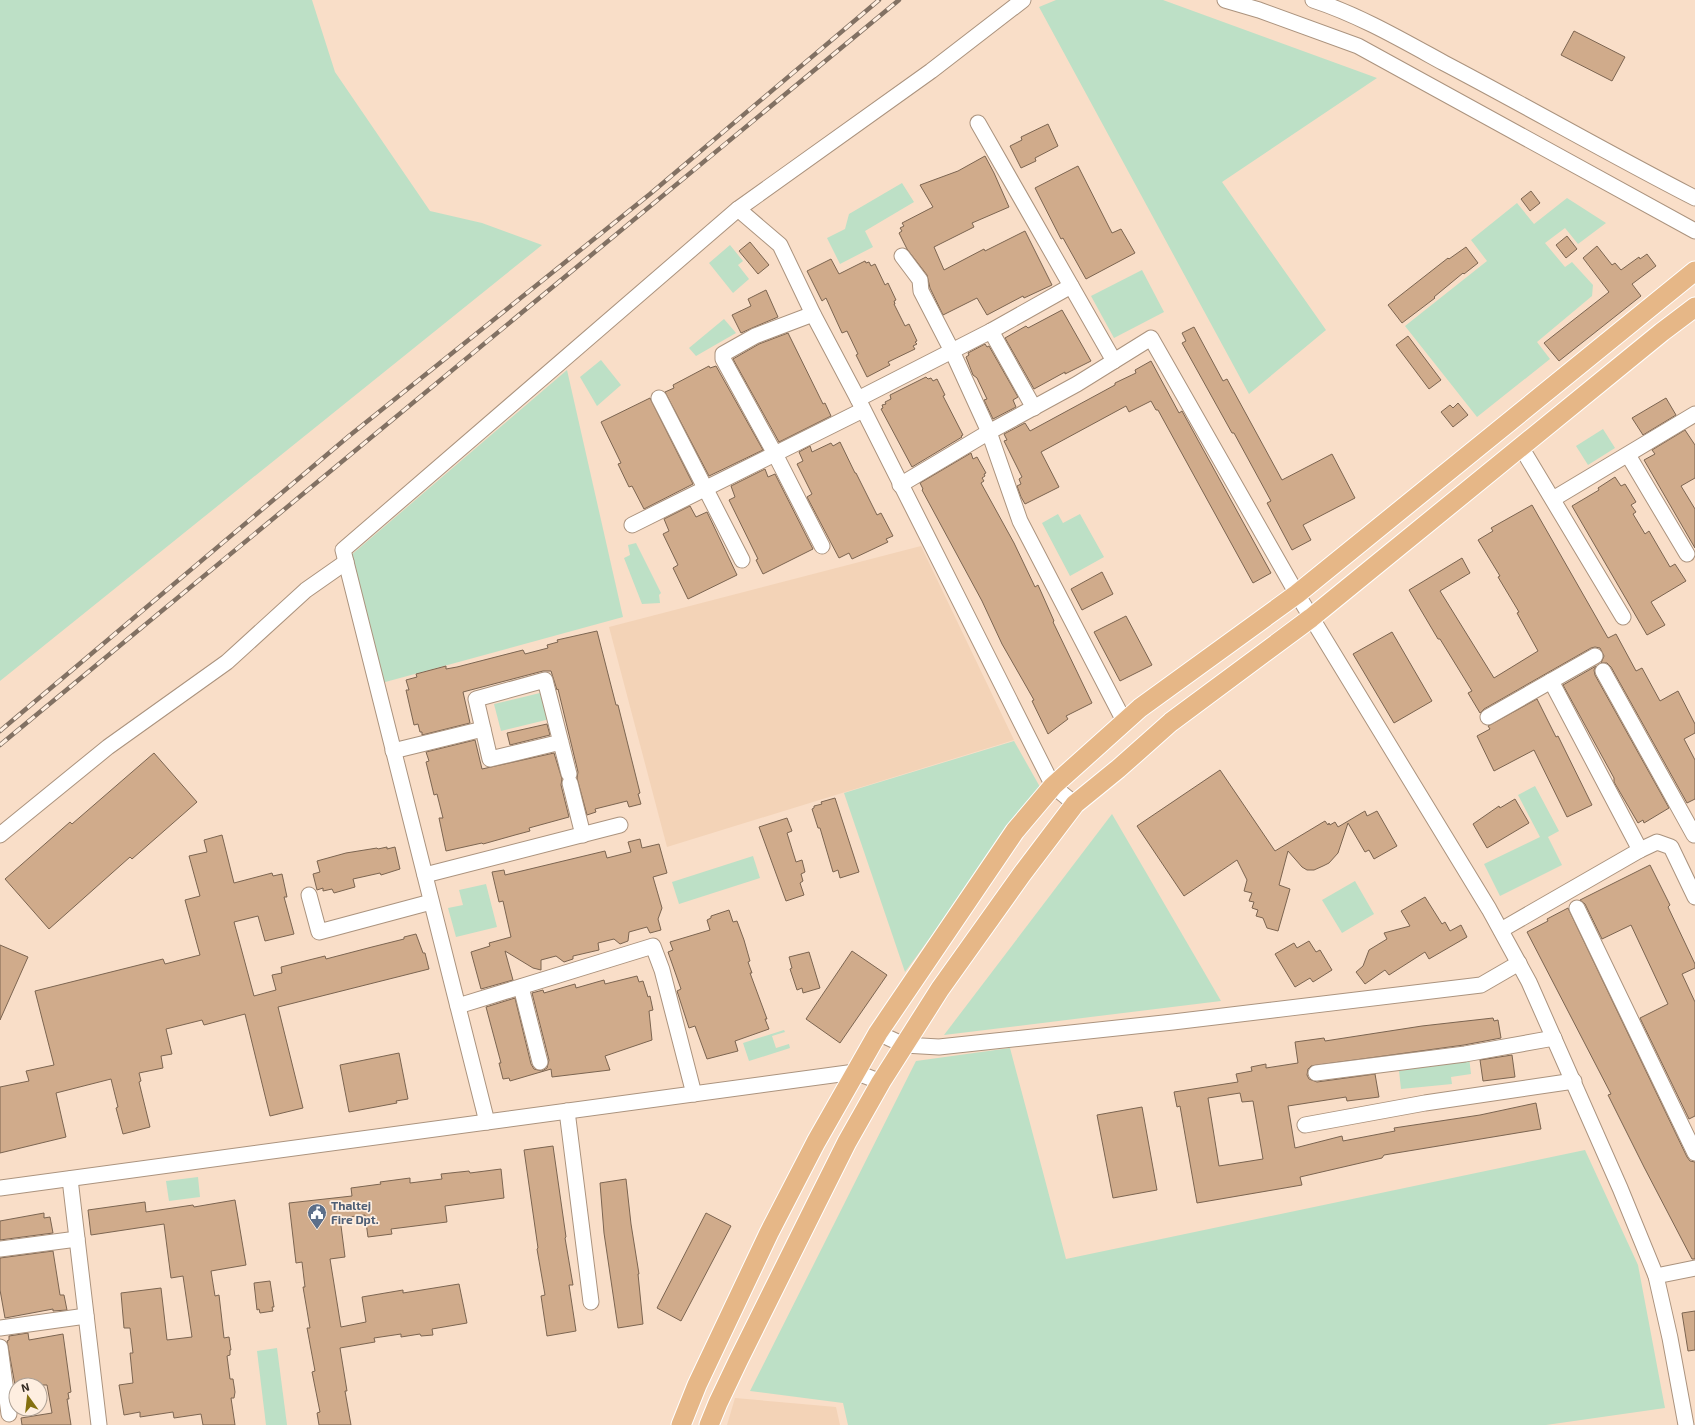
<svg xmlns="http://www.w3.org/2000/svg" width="1695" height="1425" font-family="'Exo 2',sans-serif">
  <rect width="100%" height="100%" fill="#f9dec8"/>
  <!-- built -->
  <g fill="#f3d3b7">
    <path d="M921,546L1014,740L667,847L609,627Z"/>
    <path d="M735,1398L836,1407L840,1425H727Z"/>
  </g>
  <!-- green -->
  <g fill="#bde0c6">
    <path d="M0,0H312L335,72L430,211L482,223L542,245L0,681Z"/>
    <path d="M1056,0H1163L1377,78L1222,182L1326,330L1249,394L1039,7Z"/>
    <path d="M902,183L914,202L865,231L873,247L840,264L827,238L845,229L849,214Z"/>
    <path d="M1567,198L1606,223L1578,244L1565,228L1545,243L1565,267L1572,262L1593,285L1592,296L1537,342L1550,359L1477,417L1405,326L1487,261L1471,240L1517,203L1534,224Z"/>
    <path d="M730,245L743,261L738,265L749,279L733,293L709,263Z"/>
    <path d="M1142,270L1164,312L1114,338L1091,296Z"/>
    <path d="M724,319L736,333L696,356L689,348Z"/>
    <path d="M601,360L621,385L597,406L580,377Z"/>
    <path d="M567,370L623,617L378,684L350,556Z"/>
    <path d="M1603,429L1615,448L1588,465L1576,446Z"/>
    <path d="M1058,514L1063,523L1080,514L1104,557L1070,576L1042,523Z"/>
    <path d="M636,543L661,593L659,595L660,603L642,604L624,558L630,555L628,545Z"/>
    <path d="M544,692L550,719L501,731L494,704Z"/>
    <path d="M1014,741L1040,787L905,972L844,793Z"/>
    <path d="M1535,786L1559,831L1548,837L1562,865L1500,896L1484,864L1540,837L1518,795Z"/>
    <path d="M1112,814L1221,1001L944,1035Z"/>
    <path d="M753,856L760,878L679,904L672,882Z"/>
    <path d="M1355,881L1374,914L1342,933L1322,900Z"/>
    <path d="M486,884L497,927L456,937L448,908L463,905L459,890Z"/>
    <path d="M784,1030L785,1032L772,1036L776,1048L789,1044L790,1048L749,1061L743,1043Z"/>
    <path d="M1010,1048L1066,1259L1585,1150L1638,1265L1665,1408L1546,1425H848L843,1403L750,1391L916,1061Z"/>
    <path d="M1469,1057L1471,1074L1451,1077L1452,1084L1401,1089L1399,1071L1406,1070L1405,1063Z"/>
    <path d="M198,1177L200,1197L169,1201L166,1181Z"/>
    <path d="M277,1348L287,1425H266L257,1351Z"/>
  </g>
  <!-- building -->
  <g fill="#d0ab8b" stroke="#7c6551" fill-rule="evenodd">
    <path d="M1574,31L1625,57L1612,81L1561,55Z"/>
    <path d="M1048,124L1058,146L1035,158L1036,161L1021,168L1010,146L1022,140L1021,137Z"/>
    <path d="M985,156L994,173L1009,207L972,223L974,227L934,247L944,270L984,249L985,251L1025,231L1052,285L1024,298L1023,296L987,315L977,298L943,315L930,288L927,275L907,249L899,233L902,231L900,228L904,226L902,223L933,207L920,185L958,171Z"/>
    <path d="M1078,166L1112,233L1121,229L1135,253L1086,279L1063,238L1061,239L1035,188Z"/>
    <path d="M1531,191L1540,203L1530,211L1521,199Z"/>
    <path d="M1567,236L1577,249L1566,258L1556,245Z"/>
    <path d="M750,242L769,265L758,274L739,251Z"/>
    <path d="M1597,246L1612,265L1615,263L1621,270L1639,257L1640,259L1647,254L1656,266L1632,284L1641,296L1559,361L1544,343L1609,292L1583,258Z"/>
    <path d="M1466,247L1478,263L1464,274L1463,273L1434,297L1435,298L1402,323L1388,305L1448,258L1449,259Z"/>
    <path d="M831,259L839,274L865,261L866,263L869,262L871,266L875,264L885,285L888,283L896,300L894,301L895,304H894L905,326L909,324L917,341L915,342L917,344L913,346L915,349L888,362L890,365L867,377L856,355L858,354L847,331L842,333L826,298L822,301L807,271Z"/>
    <path d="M766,290L778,317L752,328L741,333L732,315L751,306L748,299Z"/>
    <path d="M1062,310L1091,361L1065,374V372L1034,389L1005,338L1026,326L1028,328Z"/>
    <path d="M1194,327L1223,381L1227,379L1282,480L1332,454L1355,498L1303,525L1311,540L1292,550L1267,503L1271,501L1234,433H1232L1182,343L1186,341L1182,333Z"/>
    <path d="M788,333L823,404L825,403L831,416L779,442L733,359L759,344Z"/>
    <path d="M1408,336L1441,380L1429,389L1396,345Z"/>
    <path d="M985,344L987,347L989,346L1018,397L1013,400L1016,407L993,419L984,400L987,399L977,378L973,375L966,357L969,355L968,353Z"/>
    <path d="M1151,361L1179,413L1182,411L1193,431L1271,573L1253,583L1158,410H1156L1151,401L1129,412L1126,406L1041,452L1059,487L1025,504L1021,497L1017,486L1021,484L1019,479L1022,477L1004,441L1007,440L1004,434L1025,423L1030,431L1115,385V383L1136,373L1135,370Z"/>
    <path d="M709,366L710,368L716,366L763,450L709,476L665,392L674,388L673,385Z"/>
    <path d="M926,377L928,379L931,378L933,381L937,379L945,395L943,396L963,435L961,436L962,437L912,467L881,409L883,408L882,405L886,404L885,402L891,399L890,395Z"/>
    <path d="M650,398L693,484L644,509L632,486L629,487L618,464L621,463L601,422Z"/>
    <path d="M1666,398L1676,415L1643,435L1632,418Z"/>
    <path d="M1458,403L1468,415L1453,427L1441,412L1450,405L1453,408Z"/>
    <path d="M1685,430L1695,445V478L1681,486L1695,509V548L1644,460L1655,454L1652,450Z"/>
    <path d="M840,442L855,473H856L877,515L881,513L893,536L886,539L888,542L852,559L849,553L839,558L807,497L812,494L797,464L803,461L799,452L810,446L812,452L831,443L833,446Z"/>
    <path d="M971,453L973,459L977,457L986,473L984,474L985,476L982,478L984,481L981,483L1014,543L1035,587L1038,585L1054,621L1053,622L1092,703L1066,716L1068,719L1048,734L1032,701L1034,700L1002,644L982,601L922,490L923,489L920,483Z"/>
    <path d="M765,469L768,477L775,474L813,549L763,574L756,560L758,559L729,500L735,497L731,486Z"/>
    <path d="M1615,477L1621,486L1625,484L1636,502L1631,505L1636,512L1633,514L1645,534L1649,531L1670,567L1675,564L1686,581L1651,602L1665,625L1647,635L1572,506L1599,490L1598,488Z"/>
    <path d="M1532,505L1608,638L1616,634L1636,671L1642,668L1660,701L1678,691L1695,724V733L1684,739L1695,760V799L1687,803L1611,667L1607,663H1601L1604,656L1600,648L1595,647L1591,648L1484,709L1480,713L1468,693L1472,691L1440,639H1438L1409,590L1462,558L1470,573L1440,591L1494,678L1538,651L1517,613L1519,612L1498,577L1500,576L1478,540L1493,531L1491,528Z"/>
    <path d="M690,506L696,517L707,512L737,575L688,599L673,568L678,565L663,534L669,531L664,519Z"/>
    <path d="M1102,572L1113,594L1082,610L1071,589Z"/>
    <path d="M1126,616L1152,665L1120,681L1094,632Z"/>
    <path d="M597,631L616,705H618L640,793L638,794L641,804L629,807L627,801L595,809L596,812L587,815L577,778L578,772L558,689L557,690L551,671H543L463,692L470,723L422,735V732H420L418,724L414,725L406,690H409L406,680L417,677L416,674L446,666V669L457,667L523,650L525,654L548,648L547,645L558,642L557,640Z"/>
    <path d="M1392,632L1432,701L1394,723L1353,654Z"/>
    <path d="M1596,666L1594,670L1595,675L1669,808L1644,823L1643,820L1638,823L1614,782V778L1563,685Z"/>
    <path d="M1537,699L1556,737L1558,736L1592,805L1567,817L1534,750L1494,771L1477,736L1490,729L1488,726Z"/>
    <path d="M547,724L550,735L510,745L507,733Z"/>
    <path d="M475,740L482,769L554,753L562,779L561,785L569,817L529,828L530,831L515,835L483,844L482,843L446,851L439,818H443L437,794L434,795L426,762L429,761L426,752Z"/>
    <path d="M154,753L197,802L132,859L130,857L49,929L5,879L70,822L72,824Z"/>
    <path d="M1220,770L1275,851L1325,821L1328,825L1329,823L1330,825L1335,822L1338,827L1365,811L1367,816L1377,811L1397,846L1374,859L1369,850L1365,852L1348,823L1338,853L1329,863L1323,866L1314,870H1307L1302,867L1288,851L1279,885L1290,889L1278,931L1267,928L1263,918L1256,916L1258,910L1252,908L1254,902L1249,901L1252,893L1244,891L1247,880L1237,860L1184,896L1137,826Z"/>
    <path d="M835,798L859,872L840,878L838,870L833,872L820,828H818L812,809L814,808V806L822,804L821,802Z"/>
    <path d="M1515,799L1529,823L1487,848L1473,824L1499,806L1500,808Z"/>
    <path d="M787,818L792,831L787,833L796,862L802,860L805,872L801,874L803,881L800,883L804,895L786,901L759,827Z"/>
    <path d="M222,835L234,883L272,873L273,876L282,874L287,897H284L294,934L265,941L258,916L234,922L254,996L276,990L272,975L282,973L281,967L325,956L326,959L372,947L404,939V937L416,934L423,953H425L429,969L278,1007L303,1108L270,1116L245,1014L204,1025L202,1020L166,1029L172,1054L161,1056L163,1068L139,1073L141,1081L139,1082L150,1127L123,1134L116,1108L118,1107L111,1079L56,1093L66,1137L0,1153V1087L29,1081L26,1071L54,1065L35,991L163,959L165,964L200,955L185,900L200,896L189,856L207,852L204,840Z"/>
    <path d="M640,839L642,848L659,844L667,873L653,877L662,908L658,919L661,930L650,933L647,927L629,932L628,941L620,944L614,939L598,943L599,950L573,956V959L564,962L556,956L541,960V970L533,968L505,951L513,980L481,989L471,952L490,946L489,943L511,937L503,901L499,902L492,872L504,870L505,875L605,851L607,858L631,852L628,842Z"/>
    <path d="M387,847V849L395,847L400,869L381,875L380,873L353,879L355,887L334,893L332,889L323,891V888L317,890L313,874L320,872L317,861L346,853L377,848L378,849Z"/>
    <path d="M1650,865L1670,905L1668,907L1695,964V968L1682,974L1695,1002V1116L1689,1119L1640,1018L1668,1004L1631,925L1602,939L1585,904L1580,900Z"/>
    <path d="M1425,897L1442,924L1445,922L1450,931L1461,925L1467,937L1429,959L1425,952L1389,975L1385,970L1365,984L1356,972L1363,966L1369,950L1387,939L1384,933L1410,926L1401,911Z"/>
    <path d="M1568,908L1687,1157L1690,1161L1695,1162V1259H1692L1644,1167L1608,1095L1611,1094L1527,932L1548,921L1547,919Z"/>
    <path d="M729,910L733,922L737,921L744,940L750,961L748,962L752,973H750L767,1019H765L769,1029L735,1041L738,1051L707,1059L695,1026L689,1028L677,991L681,989L668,952L673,950L670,942L710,930L707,920L711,918V916Z"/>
    <path d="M1309,941L1316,952L1320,950L1332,970L1313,982L1310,978L1295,987L1275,954L1294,943L1297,948Z"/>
    <path d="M0,945L28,957L0,1020Z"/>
    <path d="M852,951L887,975L840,1043L806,1019Z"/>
    <path d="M809,952L820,988L803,993L802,988L797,990L790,969L792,968L789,957Z"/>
    <path d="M637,976L639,982L643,981L648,997L650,996L653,1010L649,1011L652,1040L605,1056L610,1070L552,1077L551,1069L510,1081L509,1078L503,1079L499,1063H501L486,1007L515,998L531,1064L534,1069L542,1071L547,1068L549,1060L532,993L543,990L544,993L575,984L576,988L604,980L605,984Z"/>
    <path d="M1493,1018L1494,1021L1498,1020L1501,1038L1464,1045L1311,1066L1308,1069L1307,1075L1309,1079L1317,1082L1375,1074L1379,1097L1347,1101L1346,1097L1288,1106L1295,1148L1342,1136L1343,1141L1395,1131L1394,1128L1480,1115L1536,1103L1541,1129L1384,1155L1382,1158L1300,1177L1302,1185L1197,1203L1180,1106L1177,1107L1174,1092L1238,1082L1236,1074L1252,1071L1251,1067L1266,1064V1068L1298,1063L1295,1042L1324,1038L1325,1041L1422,1026ZM1240,1093L1242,1102L1253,1101L1263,1159L1219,1166L1208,1098Z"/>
    <path d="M399,1053L408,1099L396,1101L397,1103L349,1112L340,1065Z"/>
    <path d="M1512,1055L1515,1077L1483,1081L1480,1060Z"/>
    <path d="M1142,1107L1157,1190L1113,1198L1097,1115Z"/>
    <path d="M553,1146L566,1237L565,1238L573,1285H569L576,1331L547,1336L541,1296L545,1295L537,1249L538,1248L524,1150Z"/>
    <path d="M501,1169L504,1198L445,1206L447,1222L391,1229L392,1234L368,1237L365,1215L340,1218L345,1257L330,1259L341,1327L366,1322L362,1297L403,1290V1293L459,1284L467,1323L432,1329L433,1335L421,1336L420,1334L401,1337V1334L374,1338L375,1342L340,1348L347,1391H345L351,1425H319L317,1413L320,1412L312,1372L315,1371L307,1328H310L303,1287H305L302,1262L296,1263L289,1203L352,1196L351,1188L381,1184L380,1182L410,1178V1183L442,1179L441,1174L469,1171L470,1173Z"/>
    <path d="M626,1179L631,1224L639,1274H638L643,1324L618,1328L604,1233L600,1183Z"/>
    <path d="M235,1200L246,1265L211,1271L215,1296L219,1295L224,1338L229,1337L231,1350H230V1355L227,1356L230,1379H233L235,1392L234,1398H231L235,1425H203L201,1414L174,1418L173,1412L140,1417V1412L124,1415L119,1385L133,1383L130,1353H133L130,1328H124L121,1293L161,1288L167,1340L192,1337L183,1276L171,1278L164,1224L91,1235L88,1210L145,1202L146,1212L193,1205L194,1207Z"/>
    <path d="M44,1213V1218L50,1217L53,1233L0,1240V1221Z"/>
    <path d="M706,1213L731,1226L681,1321L657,1308Z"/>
    <path d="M53,1251L60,1295H64L67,1310L53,1311V1309L5,1318L0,1290V1258Z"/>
    <path d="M270,1281L274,1307H272L273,1311L260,1313L259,1309L257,1310L254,1283Z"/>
    <path d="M1695,1311V1350L1688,1351L1682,1313Z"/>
    <path d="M28,1333L29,1340L63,1334L71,1392L68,1393L69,1399H67L71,1425H22L21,1418L52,1413L47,1385H15L7,1341L9,1340V1336Z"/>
  </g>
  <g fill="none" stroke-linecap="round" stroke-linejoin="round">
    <defs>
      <g id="minor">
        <path d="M1225,0L1259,10L1358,46L1695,231"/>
        <path d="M1313,0C1359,15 1402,40 1444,63C1528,107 1611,155 1695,198"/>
        <path d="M978,123L1114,361L1151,338L1297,594L1489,909L1529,982L1620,1188L1656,1276L1670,1338L1686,1425"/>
        <path d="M738,209L931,71L1023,0"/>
        <path d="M902,256L920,280L921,291L952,351L989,432L1020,521L1124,721"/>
        <path d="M813,314L755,336L723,354V359L775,454L822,546"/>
        <path d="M991,331L1071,286"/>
        <path d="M659,398L742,560"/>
        <path d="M858,399L991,331L1034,408"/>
        <path d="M1521,447L1623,617"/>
        <path d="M1628,455L1687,554"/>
        <path d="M900,485L989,432L1077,384L1114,361"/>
        <path d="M1553,499L1695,414"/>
        <path d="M632,525L863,410"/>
        <path d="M1603,671L1694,835"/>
        <path d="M1551,681L1640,850"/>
        <path d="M1488,717L1595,656"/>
        <path d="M561,742L490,759L476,699L545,680L569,774"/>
        <path d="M393,751L483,729"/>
        <path d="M570,783L583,835"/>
        <path d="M0,835L108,747L227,662L306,590L346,562"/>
        <path d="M425,875L620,825"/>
        <path d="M309,895L319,932L431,902"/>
        <path d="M1577,908L1695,1153"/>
        <path d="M1501,930L1640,850L1657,842L1671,847L1695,897"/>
        <path d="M521,987L540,1062"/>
        <path d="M458,1006L653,946L662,970L694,1094"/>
        <path d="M878,1033L904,1045L939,1047L1173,1022L1481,985L1519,963"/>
        <path d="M1316,1073L1465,1054L1554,1038"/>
        <path d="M567,1111L591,1302"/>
        <path d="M487,1122L343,550L738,209L780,245L813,314L858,399L1053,786L1075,804"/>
        <path d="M1305,1125L1425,1103L1574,1081"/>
        <path d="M70,1179L99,1425"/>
        <path d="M0,1188L855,1072L881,1082"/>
        <path d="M0,1249L77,1239"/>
        <path d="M1656,1276L1695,1268"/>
        <path d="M0,1328L86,1316"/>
        <path d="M0,1347L9,1414"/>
      </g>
      <g id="major">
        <path d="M681,1425L697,1385L769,1233L816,1142L878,1033L1015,831L1053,786L1140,708L1297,594L1695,271"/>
        <path d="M709,1425L718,1403L738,1361L816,1204L847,1142L881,1082L940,989L1022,874L1075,804L1118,769L1171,722L1311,618L1662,332L1695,307"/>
      </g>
    </defs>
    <!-- minor casing -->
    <use href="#minor" stroke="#ab937e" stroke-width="17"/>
    <!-- major casing -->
    <use href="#major" stroke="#fff" stroke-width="21"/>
    <!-- minor -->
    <use href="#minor" stroke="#fff" stroke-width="15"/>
    <!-- major -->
    <use href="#major" stroke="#e6b787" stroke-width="19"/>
    <defs>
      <g id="rail">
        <path d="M0,731L349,436L650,194L879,0"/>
        <path d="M0,745L899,0"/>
      </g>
    </defs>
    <!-- rail casing -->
    <use href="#rail" stroke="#827163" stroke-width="4.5"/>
    <!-- rail -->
    <use href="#rail" stroke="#feeee0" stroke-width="3" stroke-dasharray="9" stroke-linecap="butt"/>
  </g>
  <!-- icons -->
  <defs>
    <symbol id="civic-pin" viewBox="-11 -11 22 30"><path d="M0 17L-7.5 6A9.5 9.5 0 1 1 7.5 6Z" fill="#5c6f8a" stroke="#feeee0"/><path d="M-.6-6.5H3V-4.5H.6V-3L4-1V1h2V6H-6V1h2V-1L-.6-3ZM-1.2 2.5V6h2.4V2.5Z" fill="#fff"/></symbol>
  </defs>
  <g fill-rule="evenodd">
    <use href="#civic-pin" x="306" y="1202" width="22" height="30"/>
  </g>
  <g text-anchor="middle" stroke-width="3.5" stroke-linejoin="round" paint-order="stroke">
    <!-- service labels -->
    <g font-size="12" font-weight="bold" fill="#4e5e75" stroke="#feeee0" text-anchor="start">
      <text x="331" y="1210">Thaltej<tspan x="331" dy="14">Fire Dpt.</tspan></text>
    </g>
  </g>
  <!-- north arrow -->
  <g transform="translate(28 1397) rotate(345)"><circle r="19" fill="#feeee0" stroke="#ada094"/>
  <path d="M0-3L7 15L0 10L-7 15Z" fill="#84700f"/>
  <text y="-6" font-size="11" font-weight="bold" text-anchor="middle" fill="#342a21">N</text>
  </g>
</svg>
